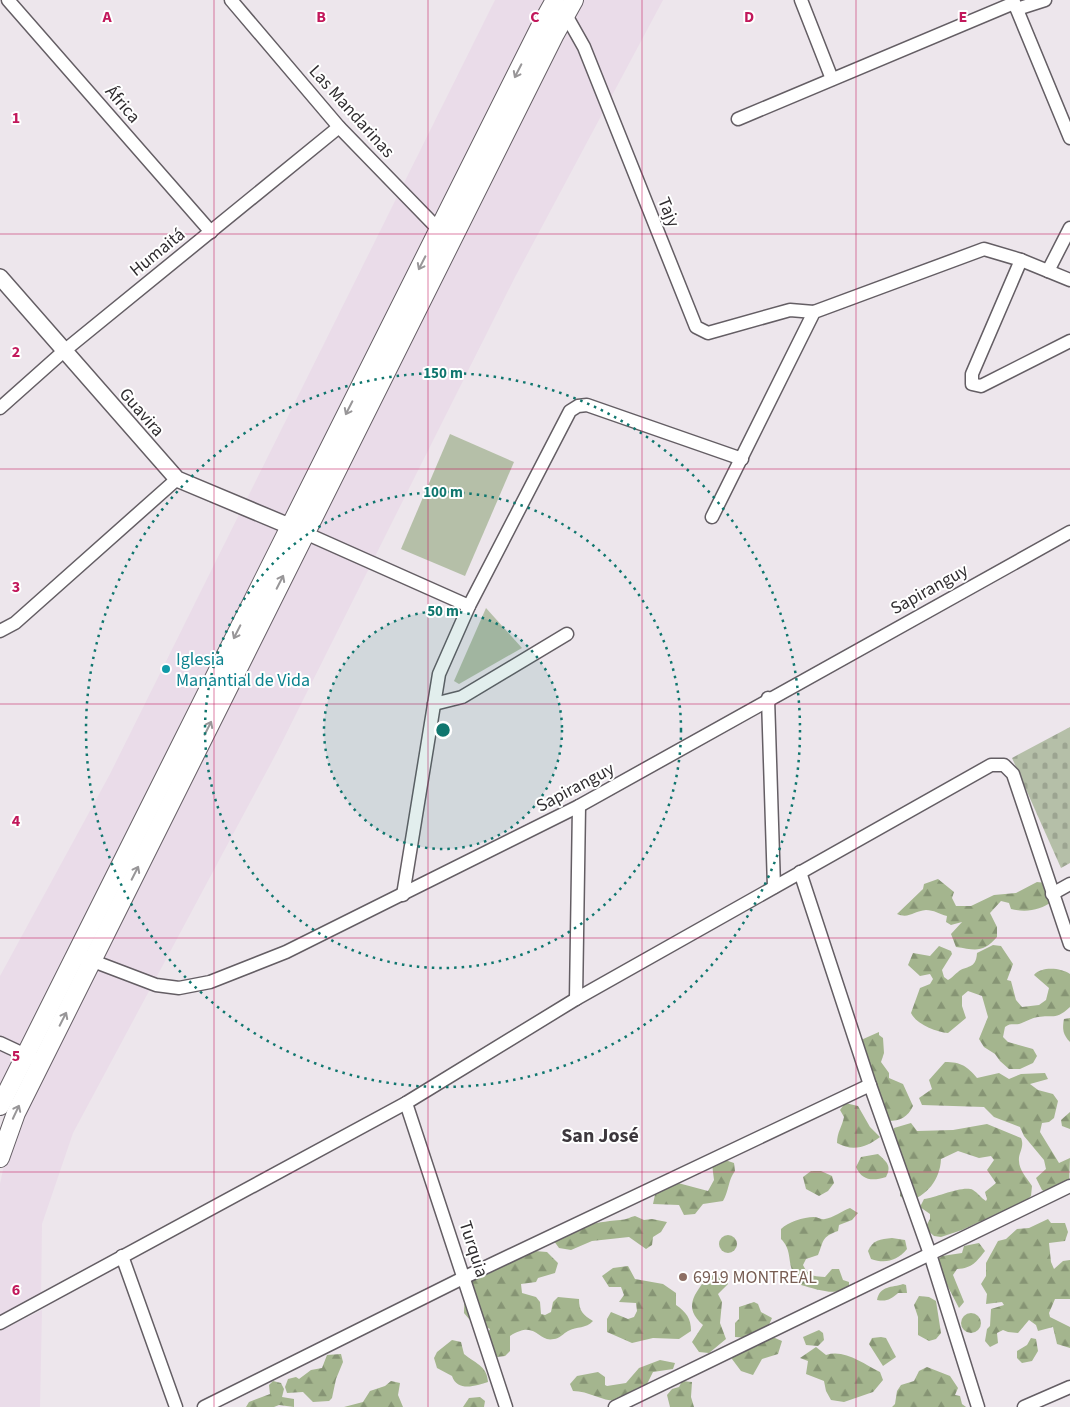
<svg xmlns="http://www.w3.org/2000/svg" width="1070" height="1407" font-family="'Source Sans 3',sans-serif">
  <defs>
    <pattern id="forest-firs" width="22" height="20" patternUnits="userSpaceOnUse" patternTransform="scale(1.25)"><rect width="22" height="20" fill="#a4b58e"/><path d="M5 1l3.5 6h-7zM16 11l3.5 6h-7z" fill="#869474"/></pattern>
    <pattern id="cemetery-stones" width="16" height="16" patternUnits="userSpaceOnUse" patternTransform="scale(1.25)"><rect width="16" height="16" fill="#b5bfa8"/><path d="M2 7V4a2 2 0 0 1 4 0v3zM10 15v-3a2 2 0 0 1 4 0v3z" fill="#9ca491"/></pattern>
  </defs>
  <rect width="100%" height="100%" fill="#ede6ec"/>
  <!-- built -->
  <g fill="#eadce9">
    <path d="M495,0H557L0,1103V976L110,774Z"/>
    <path d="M580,0H663L514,279L277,752L73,1133L42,1224L41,1302L0,1319V1184L10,1136L213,739L276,601Z"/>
    <path d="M42,1310L40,1407H0V1331Z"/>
  </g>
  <!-- green -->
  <g fill="#b5bfa8">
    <path d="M450,434L514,462L465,576L401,549Z"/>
    <path d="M486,608L522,648L459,684L454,681Z"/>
  </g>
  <!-- forest -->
  <g fill="url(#forest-firs)">
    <path d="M938,879L954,892L952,898L956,906H971L994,895L1016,893L1037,882L1046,883L1053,901C1040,910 1027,913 1011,909L1009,903L1001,901L990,913L997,927V937C983,953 976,950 956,947L951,934L962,922L951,925L946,922L947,916C939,914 934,910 926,910C914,911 909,919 897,914L923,889L924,884Z"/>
    <path d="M993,945L1001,946L1013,964L1007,980L1011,981L1016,1000L1022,1007L1039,1005L1046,1000L1049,988L1034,975C1042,966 1061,968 1070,974V1007C1055,1021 1053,1014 1038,1017C1031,1018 1025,1022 1019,1024C1013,1025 1010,1023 1005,1027L1003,1037L1008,1042L1033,1049L1037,1056L1033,1063L1020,1069H1009L1000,1061L995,1054L984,1047L979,1039L988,1017L982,996L968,991L962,996V1006L966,1018L948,1033C936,1032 916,1024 911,1013L920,988L930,984L933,979L930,974L920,976L908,965L913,953L930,956L939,946L951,951L952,954L942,970L944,977L948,980C953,977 954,975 958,972C966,965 976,970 977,953Z"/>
    <path d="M1070,1018V1042C1063,1035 1062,1029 1064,1019Z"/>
    <path d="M879,1032V1035L883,1038L884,1053L881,1062L889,1073V1078L903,1084L913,1106C908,1117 900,1121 888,1121L861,1040Z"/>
    <path d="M945,1062C961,1062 967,1066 977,1078L999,1073L1009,1079L1021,1074L1045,1073L1048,1079L1030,1084L1038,1090L1053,1094L1058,1101L1054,1118L1049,1122L1042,1123L1040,1132L1059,1163L1070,1158L1069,1184L1052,1196L1042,1190L1036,1178L1046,1169L1044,1160L1024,1136L1020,1127L994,1117L984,1107L922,1105L919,1098L932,1089L929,1080Z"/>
    <path d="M845,1103L858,1106L870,1127L880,1137C867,1147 853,1152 837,1143C837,1132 842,1127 844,1117L840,1110Z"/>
    <path d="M1070,1112V1129L1062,1126L1061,1120Z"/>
    <path d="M911,1123L917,1131L953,1130L987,1124L1021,1138C1025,1147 1018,1153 1019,1161C1019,1170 1027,1178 1032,1186L1031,1196L1017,1209L1003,1211L962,1230L941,1237L934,1236L925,1228L930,1219V1214L920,1207L924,1199C936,1198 963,1185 973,1190C978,1193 981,1198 986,1201L987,1199L985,1192L996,1183L987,1170L994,1160L991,1156L979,1158L958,1151L941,1159C940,1180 927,1196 907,1202L900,1196L901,1185L891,1145L894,1128Z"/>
    <path d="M878,1154C887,1162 892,1166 886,1177C873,1181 862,1181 856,1167L861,1157Z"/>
    <path d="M725,1160L734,1163L735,1171C728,1180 729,1191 723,1201L703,1204L695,1214L684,1215L679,1205L653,1204L656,1190L678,1183L708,1191L714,1180L712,1164Z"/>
    <path d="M811,1171H821L832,1176L834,1183L828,1191L819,1196L806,1189L803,1177Z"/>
    <path d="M850,1208L858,1213L852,1220L839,1225L838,1231C821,1237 824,1241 818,1255L806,1259L803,1265C809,1277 814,1276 825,1277L832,1269H839L843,1280L849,1282V1287C836,1297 816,1289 801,1285C798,1281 793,1276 792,1270C788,1258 791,1249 781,1239V1229C788,1222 803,1217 814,1217C818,1217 820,1220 825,1219C833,1218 842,1211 850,1208Z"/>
    <path d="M635,1216L644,1220L652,1219L667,1222L661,1232L653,1237L652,1245L646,1249L629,1237L592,1241L571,1250L559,1248L554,1241C581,1225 590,1223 620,1220C626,1220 630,1217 635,1216Z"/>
    <path d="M1048,1219L1051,1223H1065L1068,1232L1065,1241L1049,1243L1051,1262L1054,1269L1063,1261L1070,1260V1299H1055L1049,1313L1050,1317L1070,1327V1348L1057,1344L1053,1327L1038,1331L1036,1325L1029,1320L1018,1333L1008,1332L1003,1330L997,1333L998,1343L990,1347L985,1341L987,1329L990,1326L991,1309L1004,1305L1002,1302L986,1304L987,1294L981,1284L986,1276V1263L998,1241L1006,1239L1017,1229L1029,1228Z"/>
    <circle cx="728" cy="1244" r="9"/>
    <path d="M892,1238L905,1240L907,1249C897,1261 885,1264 871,1259L868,1251C873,1240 880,1239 892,1238Z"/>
    <path d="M979,1243L985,1251C976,1262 973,1268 957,1269L953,1275L964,1302L959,1308L935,1262L942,1256L962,1253L964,1246Z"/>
    <path d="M535,1251L547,1252L558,1263L555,1273L538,1278L536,1282L521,1284L522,1293L536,1297L540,1302L541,1314L545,1315L551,1312L553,1302L558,1297L579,1299C579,1311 583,1315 593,1321C586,1329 577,1326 568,1331C564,1333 559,1339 554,1339C537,1343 537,1319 510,1336V1351L505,1356L497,1357L491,1353L487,1334L490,1329L469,1319L464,1313L465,1279Z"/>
    <path d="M628,1266L635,1279L663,1284L676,1293V1305C686,1312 691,1318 691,1331L679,1339L653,1338L632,1343L607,1332V1319L611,1312L628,1319L634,1317L637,1311L636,1303L619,1302L624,1295L621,1287H609L602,1276L613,1268Z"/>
    <path d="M726,1274L728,1284L718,1294L722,1302L720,1323L726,1339L709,1353L699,1352L692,1342L703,1325C683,1307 694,1295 708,1276Z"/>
    <path d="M903,1284L906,1285L907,1293H898C891,1299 887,1302 877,1300C880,1285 892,1288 903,1284Z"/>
    <path d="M919,1296L929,1297L936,1301L941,1333L936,1339L929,1341L918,1335V1317L914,1305Z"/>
    <path d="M754,1302L758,1304L761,1312L772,1318L768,1327L758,1331L749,1338L735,1337V1323L739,1319V1307Z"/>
    <circle cx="971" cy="1323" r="10"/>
    <path d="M819,1330L823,1333L824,1340L818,1346L806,1345L803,1337Z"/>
    <path d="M881,1337L886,1338L896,1357L883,1366L869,1344L872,1338Z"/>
    <path d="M766,1338H775L782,1341L778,1354L762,1359L753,1375L741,1371L732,1359L734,1347Z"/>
    <path d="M1031,1338L1036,1339L1038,1351L1032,1361L1022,1363L1017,1358V1351L1027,1345Z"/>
    <path d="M452,1340L461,1342L464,1354C474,1363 487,1365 488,1382C476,1386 457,1392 452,1376L437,1368L434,1358L437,1352Z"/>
    <path d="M816,1347L826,1355C845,1349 863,1364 880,1372L883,1380L873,1392L844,1402L831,1400L826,1391L824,1381L806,1374L808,1361L800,1358Z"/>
    <path d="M341,1354L343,1362L336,1379L332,1398L329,1401L313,1402L303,1392L287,1393L285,1387L288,1379L296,1377L299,1379L311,1370L322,1368L327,1355Z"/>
    <path d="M660,1360L675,1363L673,1369L653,1372L646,1386L637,1388L617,1401C601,1401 589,1391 573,1391L570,1384L577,1376L598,1372L605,1377V1385L607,1386L626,1383L639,1368Z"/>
    <path d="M927,1367L950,1376L958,1388L955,1395L960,1396L962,1404L966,1407H892L895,1404L897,1391L901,1385L914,1381L919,1371Z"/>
    <path d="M273,1381L281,1383L284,1389L282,1397L294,1399V1407L279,1405L274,1407H246L249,1402L270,1394L269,1385Z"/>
    <path d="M391,1381L400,1383L398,1395L403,1407H344L363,1402L370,1391L385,1386Z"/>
    <path d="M682,1381L692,1382L691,1397L694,1407H670L667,1395L672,1389L679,1387Z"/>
    <path d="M480,1397L485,1401L484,1407H463L469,1398Z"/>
  </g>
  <!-- cemetery -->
  <path fill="url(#cemetery-stones)" d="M1070,727V863L1061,868L1012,758Z"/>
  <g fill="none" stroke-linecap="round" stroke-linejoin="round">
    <defs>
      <g id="minor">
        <path d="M8,0L211,232"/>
        <path d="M231,0L339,127L444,235"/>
        <path d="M801,0L832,79"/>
        <path d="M1013,0L1070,138"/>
        <path d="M562,8L584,47L696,327L708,333L790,310L814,312"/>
        <path d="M1017,9L1045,0"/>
        <path d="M738,119L1014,3"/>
        <path d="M1021,260L972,374V384L981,386L1070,341"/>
        <path d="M1048,271L1070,228"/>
        <path d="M0,408L64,351L339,127"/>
        <path d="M712,517L814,312L984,249L1021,260L1070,280"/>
        <path d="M305,533L469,606"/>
        <path d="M0,631L15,623L177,479"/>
        <path d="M768,698L774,887"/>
        <path d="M434,704L462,697L567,634"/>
        <path d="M800,872L870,1085L930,1254L978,1407"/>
        <path d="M1052,894L1070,884"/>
        <path d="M403,895L439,674L469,606L570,411L578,406L587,405L742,459"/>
        <path d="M85,958L156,985L179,988L210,982L286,952L579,806L1070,532"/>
        <path d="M576,999L579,806"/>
        <path d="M0,1043L32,1058"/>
        <path d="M406,1103L506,1407"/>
        <path d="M122,1256L176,1407"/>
        <path d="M0,1323L406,1103L576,999L991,765H1004L1013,774L1070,944"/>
        <path d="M204,1407L465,1277L870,1085"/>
        <path d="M615,1407L1070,1186"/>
        <path d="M1024,1407L1070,1387"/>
      </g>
      <path id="tertiary" d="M0,277L177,479L301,531"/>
      <g id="secondary">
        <path d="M0,1106L540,27L555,0"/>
        <path d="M0,1158L16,1113L555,34L574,0"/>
      </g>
    </defs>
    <!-- minor casing -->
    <use href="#minor" stroke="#645e64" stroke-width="15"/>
    <!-- tertiary casing -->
    <use href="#tertiary" stroke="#645e64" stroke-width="18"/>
    <!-- secondary casing -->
    <use href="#secondary" stroke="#645e64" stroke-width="20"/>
    <!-- minor -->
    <use href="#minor" stroke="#fff" stroke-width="12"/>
    <!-- tertiary -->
    <use href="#tertiary" stroke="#fff" stroke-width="15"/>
    <!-- secondary -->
    <use href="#secondary" stroke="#fff" stroke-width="18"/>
  </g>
  <!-- one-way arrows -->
  <defs><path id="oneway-shaft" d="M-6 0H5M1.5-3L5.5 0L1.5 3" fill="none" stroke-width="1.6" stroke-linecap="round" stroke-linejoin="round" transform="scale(1.25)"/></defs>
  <g stroke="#989698">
    <use href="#oneway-shaft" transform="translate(518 71) rotate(117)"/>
    <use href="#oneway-shaft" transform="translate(422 263) rotate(117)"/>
    <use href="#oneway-shaft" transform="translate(349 408) rotate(117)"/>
    <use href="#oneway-shaft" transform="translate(280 582) rotate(-63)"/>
    <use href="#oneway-shaft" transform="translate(237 632) rotate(117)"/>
    <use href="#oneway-shaft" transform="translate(208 728) rotate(-63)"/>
    <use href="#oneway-shaft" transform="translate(135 873) rotate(-63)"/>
    <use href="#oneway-shaft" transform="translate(63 1019) rotate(-63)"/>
    <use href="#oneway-shaft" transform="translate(16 1112) rotate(-65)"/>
  </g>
  <!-- grid -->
  <path fill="none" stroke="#c2185b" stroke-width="1" stroke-opacity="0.55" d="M214,0V1407M428,0V1407M642,0V1407M856,0V1407M0,234H1070M0,469H1070M0,704H1070M0,938H1070M0,1172H1070"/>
  <!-- distance rings -->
  <circle cx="443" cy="730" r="119" fill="#0f766e" fill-opacity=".12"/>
  <g fill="none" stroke="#0f766e" stroke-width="2.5" stroke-dasharray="2.5 5">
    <circle cx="443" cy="730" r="119"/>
    <circle cx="443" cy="730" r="238"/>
    <circle cx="443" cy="730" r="357"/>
  </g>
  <!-- markers -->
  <circle fill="#0f9aa8" stroke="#fff" stroke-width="2" cx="166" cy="669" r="5"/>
  <circle fill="#8d6e63" stroke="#fff" stroke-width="2" cx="683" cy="1277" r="5"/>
  <g text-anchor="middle" stroke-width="4" stroke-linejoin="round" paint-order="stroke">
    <!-- street labels -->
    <g font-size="18" fill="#302d30" stroke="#fff">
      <text transform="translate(123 104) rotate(49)" y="6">África</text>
      <text transform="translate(352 111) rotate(48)" y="6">Las Mandarinas</text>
      <text transform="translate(669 212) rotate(68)" y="6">Tajy</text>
      <text transform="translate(157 252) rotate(-39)" y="6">Humaitá</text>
      <text transform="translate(142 412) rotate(49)" y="6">Guavira</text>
      <text transform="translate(929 589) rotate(-29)" y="6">Sapiranguy</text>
      <text transform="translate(575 787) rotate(-28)" y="6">Sapiranguy</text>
      <text transform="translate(474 1249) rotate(72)" y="6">Turquia</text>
    </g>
    <!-- culture labels -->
    <g font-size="18" fill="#0d838f" stroke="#fff" text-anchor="start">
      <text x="176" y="665">Iglesia<tspan x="176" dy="21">Manantial de Vida</tspan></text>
    </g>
    <!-- education labels -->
    <g font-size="18" fill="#785e54" stroke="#fff" text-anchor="start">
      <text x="693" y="1283">6919 MONTREAL</text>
    </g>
    <!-- quarter labels -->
    <g font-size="20" font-weight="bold" fill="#3d383d" stroke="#fff">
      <text x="600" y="1142">San José</text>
    </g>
  </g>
  <g font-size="16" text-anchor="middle" font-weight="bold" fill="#c2185b" stroke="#fff" stroke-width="4" stroke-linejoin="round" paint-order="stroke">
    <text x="107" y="22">A</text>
    <text x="321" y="22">B</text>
    <text x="535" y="22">C</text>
    <text x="749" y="22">D</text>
    <text x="963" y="22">E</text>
    <text x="16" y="123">1</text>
    <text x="16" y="357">2</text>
    <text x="16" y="592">3</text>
    <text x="16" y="826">4</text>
    <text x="16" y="1061">5</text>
    <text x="16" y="1295">6</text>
  </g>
  <circle cx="443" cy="730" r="8" fill="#0f766e" stroke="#fff" stroke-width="2.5"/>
  <g font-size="15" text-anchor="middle" font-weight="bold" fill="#0f766e" stroke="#fff" stroke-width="4" stroke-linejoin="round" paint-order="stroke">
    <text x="443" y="378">150 m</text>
    <text x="443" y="497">100 m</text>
    <text x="443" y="616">50 m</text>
  </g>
</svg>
